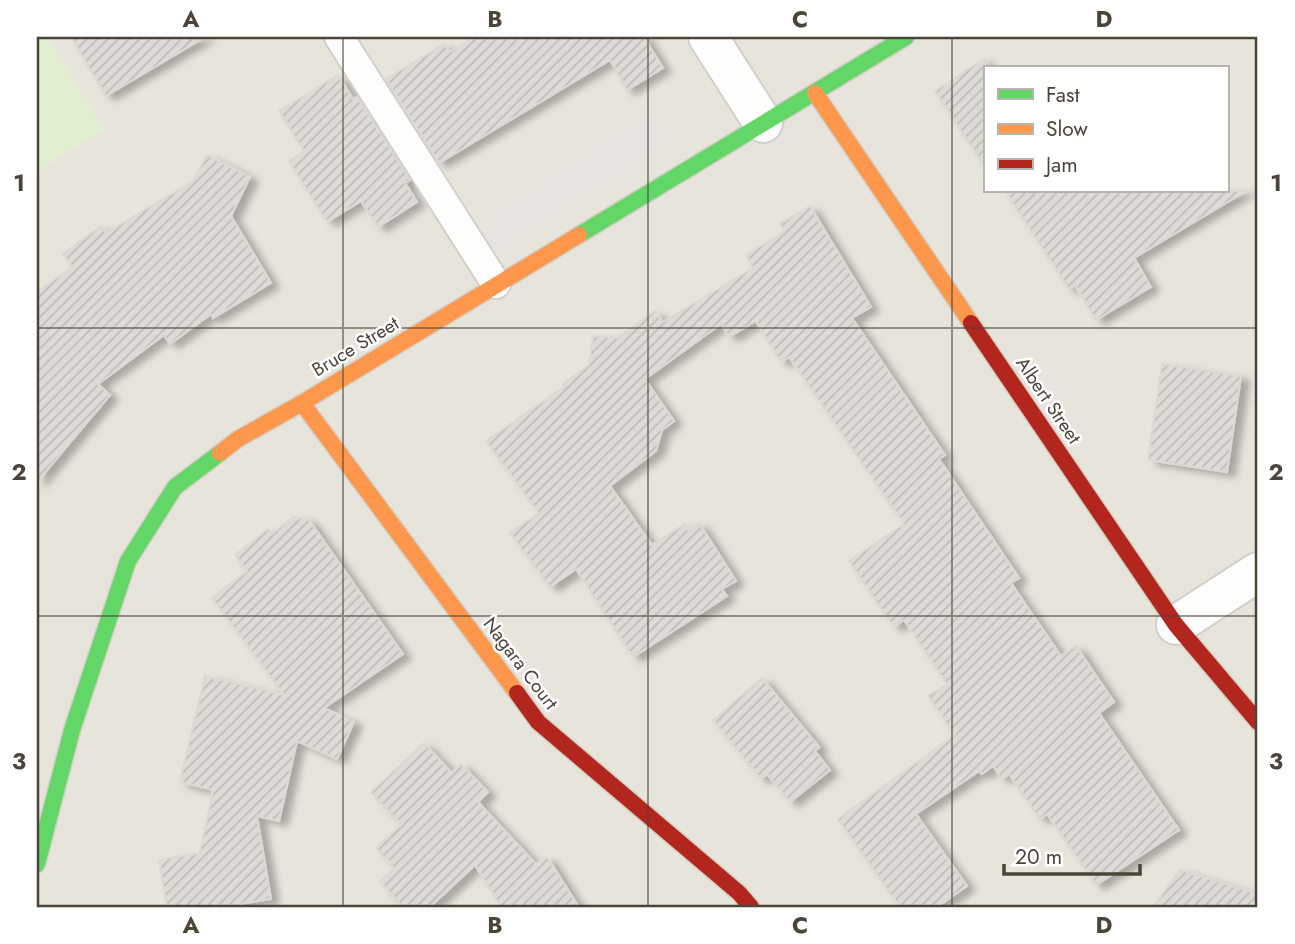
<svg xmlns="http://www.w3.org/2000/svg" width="1295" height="944" font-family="Jost,sans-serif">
  <defs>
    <pattern id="building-hatch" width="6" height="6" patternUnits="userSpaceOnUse" patternTransform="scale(1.75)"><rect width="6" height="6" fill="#dedbd6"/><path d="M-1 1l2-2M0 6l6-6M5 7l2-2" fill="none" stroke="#c0bdb8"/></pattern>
    <filter id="shadow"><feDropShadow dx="8" dy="4.5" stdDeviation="3.5" flood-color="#0004"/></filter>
  </defs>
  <rect width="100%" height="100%" fill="#f4f2ee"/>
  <!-- residential -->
  <path fill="#e7e4dc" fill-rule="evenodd" d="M48,37H1258V907H37V171L103,129ZM985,68H1227V191H985Z"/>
  <!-- park -->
  <path fill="#e1eecf" d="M37,37H48L103,129L37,171Z"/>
  <!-- parking -->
  <path fill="#e6e3df" d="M648,111L666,117L665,148L488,259L490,214Z"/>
  <!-- building -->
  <g fill="url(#building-hatch)" stroke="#dcd9d4" stroke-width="2" filter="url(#shadow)">
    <path d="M71,37H205L106,96Z"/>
    <path d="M475,37H648L645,39L663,68L627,90L610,60L439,163L386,79L444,44L450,52Z"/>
    <path d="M985,58V167L935,91Z"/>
    <path d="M338,75L353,99L357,97L410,180L405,183L417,202L378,227L361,201L327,222L289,161L304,151L279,111Z"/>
    <path d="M207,155L250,177L231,216L271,283L213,318L211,314L170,344L164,335L98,384L110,395L37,482V292L72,267L63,254L101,226L106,233L193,181Z"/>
    <path d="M1005,191H1246L1134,258L1151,287L1096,320L1075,285L1069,289Z"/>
    <path d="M810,206L871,307L852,318L945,455L939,459L1019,578L1011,583L1061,656L1076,646L1114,702L1099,713L1179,830L1096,885L1047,814L1040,819L1009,774L1002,779L993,766L982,774L979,771L916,814L967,886L937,907H900L838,819L955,735L928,696L947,684L904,620L894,627L849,561L904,524L789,357L781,362L756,321L729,337L721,324L645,379L674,421L662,430L656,451L610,486L652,545L685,524L688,530L699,523L736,581L722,589L727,596L633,657L576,569L550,587L510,533L539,513L486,441L565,386L563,384L589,365L593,336L617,338L655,311L663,322L753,268L746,255L784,232L780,224Z"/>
    <path d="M1162,364L1241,376L1227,472L1148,460Z"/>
    <path d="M293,517L309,520L403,654L324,708L354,722L337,759L297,741L279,821L257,816L271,899L222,907H167L159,860L200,853L213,790L180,782L205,676L284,695L212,598L247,571L235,555L268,529L272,534Z"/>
    <path d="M762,678L819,747L815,751L830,770L790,802L767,774L761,779L713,720Z"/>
    <path d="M424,743L452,773L461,764L488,792L478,802L536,864L547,857L579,907H501L475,865L430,907H403L380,882L394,868L376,848L401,825L371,792Z"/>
    <path d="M1180,870L1258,894V907H1153Z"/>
  </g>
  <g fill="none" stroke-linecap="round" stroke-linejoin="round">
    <defs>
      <path id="lane" d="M339,37L496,284"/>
      <g id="street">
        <path d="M708,37L763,123"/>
        <path d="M1176,625L1258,572"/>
      </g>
      <g id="fast">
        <path d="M579,235L906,37"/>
        <path d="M37,864L72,730L128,561L175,487L220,453"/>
      </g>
      <g id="slow">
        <path d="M815,93L971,323"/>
        <path d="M302,403L517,693"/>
        <path d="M220,453L238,439L302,403L579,235"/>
      </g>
      <g id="jam">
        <path d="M971,323L1176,625L1258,722"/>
        <path d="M517,693L538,722L739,893L751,907"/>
      </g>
    </defs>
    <!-- lane casing -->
    <use href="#lane" stroke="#d2d0cb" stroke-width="32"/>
    <!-- street casing -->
    <use href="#street" stroke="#d2d0cb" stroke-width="42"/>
    <!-- fast casing -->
    <use href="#fast" stroke="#d3cfc5" stroke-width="19"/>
    <!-- slow casing -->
    <use href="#slow" stroke="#d3cfc5" stroke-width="19"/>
    <!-- jam casing -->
    <use href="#jam" stroke="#d3cfc5" stroke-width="19"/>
    <!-- lane -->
    <use href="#lane" stroke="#fdfdfc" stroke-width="28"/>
    <!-- street -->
    <use href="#street" stroke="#fdfdfc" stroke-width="38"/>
    <!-- fast -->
    <use href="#fast" stroke="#63d668" stroke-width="16"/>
    <!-- slow -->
    <use href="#slow" stroke="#ff974d" stroke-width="16"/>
    <!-- jam -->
    <use href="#jam" stroke="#b3261e" stroke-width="16"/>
  </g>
  <!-- grid -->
  <path fill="none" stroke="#4b4439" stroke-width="2" stroke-opacity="0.55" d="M343,37V907M648,37V907M952,37V907M37,328H1258M37,616H1258"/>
  <g text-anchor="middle" stroke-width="5" stroke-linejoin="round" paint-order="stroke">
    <!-- street labels -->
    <g font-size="19" fill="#4b4439" stroke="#fff">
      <text transform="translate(355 346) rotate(-31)" y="7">Bruce Street</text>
      <text transform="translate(1049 400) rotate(56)" y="7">Albert Street</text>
      <text transform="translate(521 663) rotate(53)" y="7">Nagara Court</text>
    </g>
  </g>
  <!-- border -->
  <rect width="1295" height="944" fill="none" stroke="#ffffff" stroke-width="77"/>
  <!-- legend -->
  <rect x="984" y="66" width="245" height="126" fill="#ffffff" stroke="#b7b4b0" stroke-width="2"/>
  <rect x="998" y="89" width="35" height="10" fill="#63d668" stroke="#b7b4b0" stroke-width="2"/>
  <text x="1046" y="102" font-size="21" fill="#4b4439">Fast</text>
  <rect x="998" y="124" width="35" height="10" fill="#ff974d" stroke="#b7b4b0" stroke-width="2"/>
  <text x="1046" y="136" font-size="21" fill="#4b4439">Slow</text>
  <rect x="998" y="159" width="35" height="10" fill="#b3261e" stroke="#b7b4b0" stroke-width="2"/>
  <text x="1046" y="172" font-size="21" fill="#4b4439">Jam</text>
  <!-- scale -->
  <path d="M1004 864v10h136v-10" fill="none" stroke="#4b4439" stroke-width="3.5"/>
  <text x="1015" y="864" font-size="21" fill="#4b4439" stroke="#ffffff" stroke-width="5" paint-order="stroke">20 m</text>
  <rect x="38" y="38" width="1218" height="868" fill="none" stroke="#4b4439" stroke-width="2.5"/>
  <g font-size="23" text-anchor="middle" font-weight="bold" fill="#4b4439">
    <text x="191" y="27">A</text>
    <text x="495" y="27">B</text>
    <text x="800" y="27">C</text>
    <text x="1104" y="27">D</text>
    <text x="19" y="191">1</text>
    <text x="1276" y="191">1</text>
    <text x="19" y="480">2</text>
    <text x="1276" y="480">2</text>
    <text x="19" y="769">3</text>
    <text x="1276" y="769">3</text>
    <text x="191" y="933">A</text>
    <text x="495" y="933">B</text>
    <text x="800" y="933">C</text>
    <text x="1104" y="933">D</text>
  </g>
</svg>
